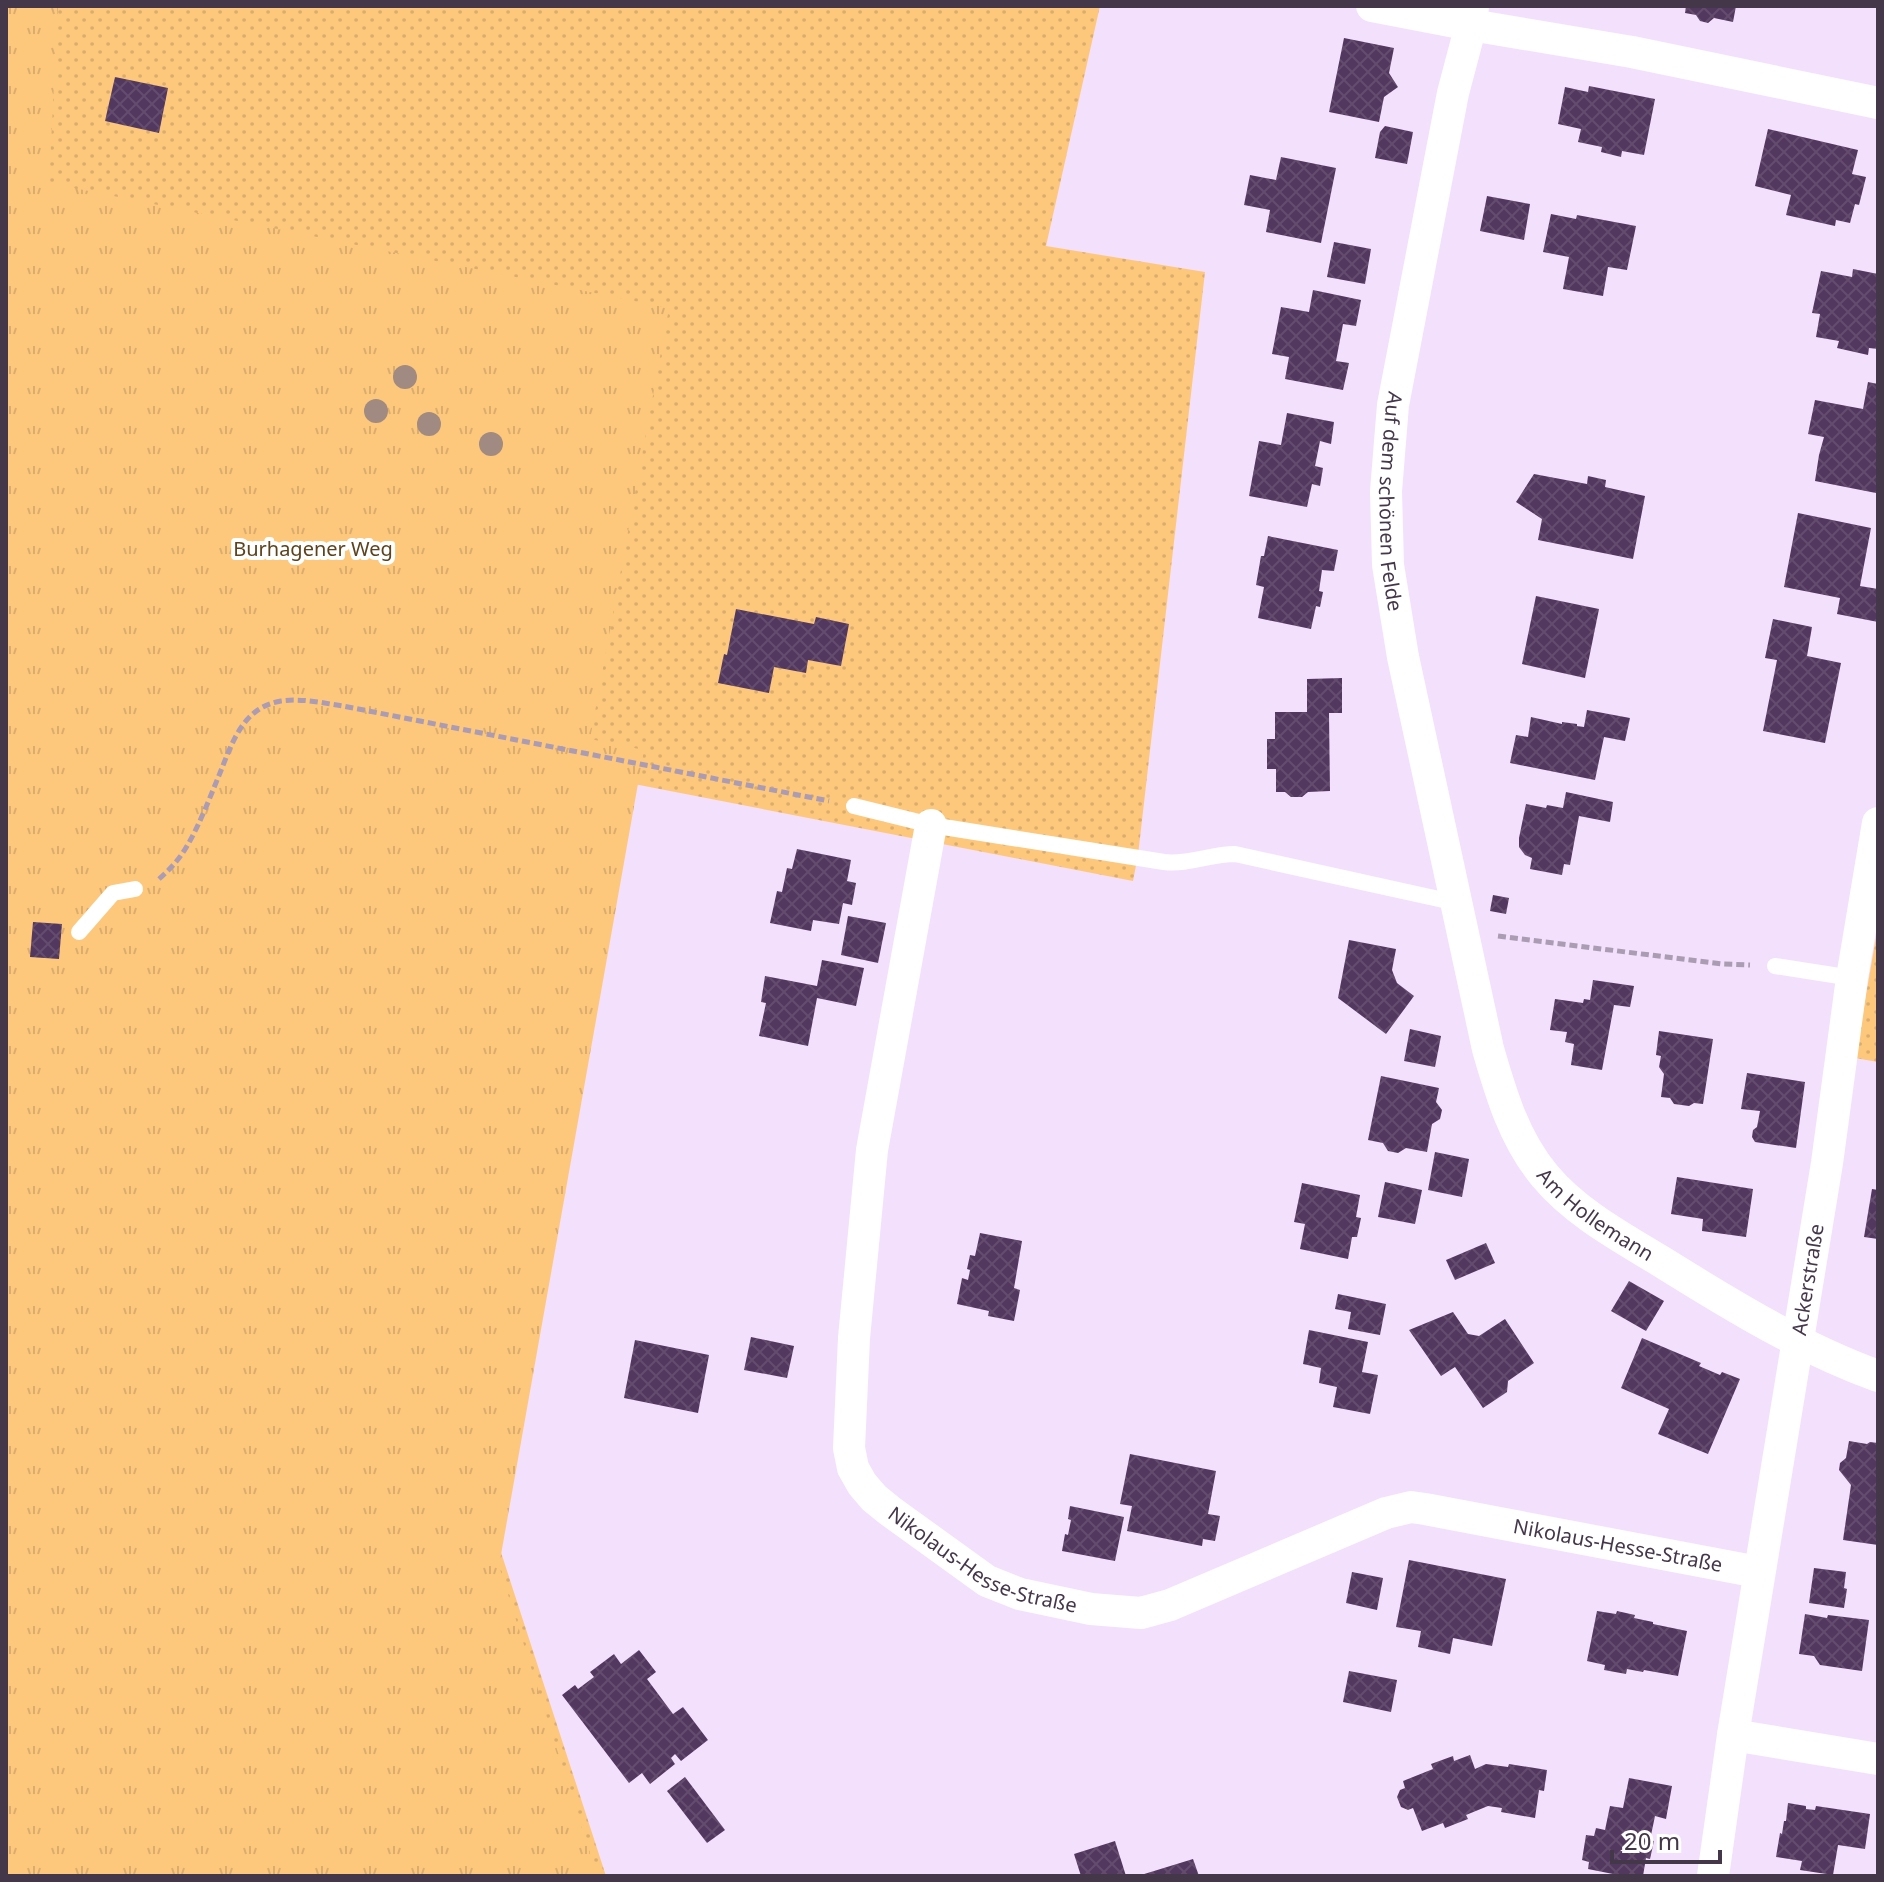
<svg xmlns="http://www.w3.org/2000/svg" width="1884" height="1882" font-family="'Noto Sans',sans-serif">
  <defs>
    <pattern id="grass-dots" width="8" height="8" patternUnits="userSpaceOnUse" patternTransform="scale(2)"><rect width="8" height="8" fill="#fdc87c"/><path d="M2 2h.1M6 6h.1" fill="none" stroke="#daac6d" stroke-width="1.8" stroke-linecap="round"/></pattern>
    <pattern id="park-tufts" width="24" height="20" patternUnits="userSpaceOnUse" patternTransform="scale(2)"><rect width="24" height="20" fill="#fdc87c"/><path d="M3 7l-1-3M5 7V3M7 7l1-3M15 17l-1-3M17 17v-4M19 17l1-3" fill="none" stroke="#daac6d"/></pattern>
    <pattern id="building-cross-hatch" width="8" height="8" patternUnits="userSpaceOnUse" patternTransform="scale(2)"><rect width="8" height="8" fill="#52375e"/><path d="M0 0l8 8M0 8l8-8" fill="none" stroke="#644c6e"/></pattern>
  </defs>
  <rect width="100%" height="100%" fill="#f3e0fc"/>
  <!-- grass -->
  <g fill="url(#grass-dots)">
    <path d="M6,6H1100L1046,246L1205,272L1138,855L1133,881L634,784L497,1540L606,1876H138L6,227Z"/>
    <path d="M1878,926V1062L1855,1058Z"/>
  </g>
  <!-- park -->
  <path fill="url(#park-tufts)" d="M6,6H58L49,183L669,308L590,739L644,750L499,1566L597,1876H6Z"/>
  <!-- building -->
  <g fill="url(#building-cross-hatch)">
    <path d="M1686,6H1736L1733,22L1714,18L1708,23L1700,21L1696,15L1685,13Z"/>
    <path d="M1344,38L1394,48L1389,73L1398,87L1384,97L1379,122L1329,112Z"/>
    <path d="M115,77L168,88L159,133L105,121Z"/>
    <path d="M1589,86L1655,99L1644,155L1622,151L1621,157L1601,152L1602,147L1578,142L1581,129L1558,124L1565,87L1588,92Z"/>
    <path d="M1385,126L1413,132L1407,164L1375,158L1380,132Z"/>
    <path d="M1768,129L1858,150L1852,174L1866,177L1859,205L1855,204L1850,223L1836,220L1835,226L1786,215L1791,195L1755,186Z"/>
    <path d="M1281,157L1336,168L1321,243L1266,232L1270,210L1244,205L1250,175L1276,180Z"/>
    <path d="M1487,196L1530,204L1524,240L1480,231Z"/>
    <path d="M1551,214L1576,219L1577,215L1636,226L1627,270L1608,267L1603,296L1563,289L1569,257L1543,252Z"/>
    <path d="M1334,242L1371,249L1365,284L1327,277Z"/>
    <path d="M1853,269L1878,274V349L1869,348L1868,355L1837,348L1839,341L1816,337L1820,314L1812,313L1821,271L1852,277Z"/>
    <path d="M1313,290L1361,300L1356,326L1343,324L1336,361L1349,363L1343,390L1285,379L1289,357L1272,354L1281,307L1309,312Z"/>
    <path d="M1868,382L1878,384V484L1876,493L1815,481L1819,455L1824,437L1808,434L1815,400L1863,409Z"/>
    <path d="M1287,413L1334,422L1331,444L1320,441L1315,466L1323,468L1320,486L1312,484L1307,507L1249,496L1259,441L1281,445Z"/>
    <path d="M1534,474L1587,484L1588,476L1606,480L1605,487L1645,496L1633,559L1538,540L1542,519L1516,502Z"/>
    <path d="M1798,513L1871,528L1860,586L1878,589V622L1837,614L1840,598L1784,587Z"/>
    <path d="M1268,536L1338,550L1334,571L1322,570L1319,591L1323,592L1320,607L1316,606L1311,629L1258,618L1264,587L1256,585L1261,556H1264Z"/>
    <path d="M1536,596L1599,609L1585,678L1522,664Z"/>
    <path d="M736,609L814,624L816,617L849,624L841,666L808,660L806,673L774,667L769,693L718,683L724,654L727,655Z"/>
    <path d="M1773,619L1812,627L1807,656L1841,663L1825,743L1763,731L1777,660L1765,658Z"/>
    <path d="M1342,678V713H1329L1330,791L1308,792L1302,797H1291L1285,792H1276V769H1267V739H1275V712H1307V679Z"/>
    <path d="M1587,710L1630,718L1625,741L1604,737L1595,780L1510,763L1516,735L1528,737L1531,717L1562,724V722L1577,724V726L1584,727Z"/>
    <path d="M1566,792L1613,802L1610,822L1579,816L1570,865L1564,864L1562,875L1530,869L1532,858L1525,855L1519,847V838L1526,804L1546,808L1547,805L1563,808Z"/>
    <path d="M797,849L851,860L847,881L856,883L852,905L843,903L839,924L813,920L811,931L770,923L777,891L782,892L787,868L792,869Z"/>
    <path d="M1493,895L1509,898L1506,914L1490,911Z"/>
    <path d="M848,916L886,923L878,963L841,955Z"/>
    <path d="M33,922L62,924L59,959L30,957Z"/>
    <path d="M1349,940L1396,949L1392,970L1397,983L1414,996L1386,1034L1338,998Z"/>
    <path d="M822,960L864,968L856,1006L817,998L808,1046L759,1036L766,1003L761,1002L765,976L817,986Z"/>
    <path d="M1593,980L1634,986L1630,1007L1614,1005L1602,1070L1571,1065L1574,1044L1565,1042L1567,1032L1550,1030L1555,999L1583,1003L1584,999L1590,1000Z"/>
    <path d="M1410,1029L1441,1036L1435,1067L1404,1061Z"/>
    <path d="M1659,1031L1713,1039L1703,1104L1694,1103L1689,1106L1674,1104L1670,1098L1661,1097L1664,1074L1659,1067L1661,1056L1656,1055Z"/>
    <path d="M1747,1073L1805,1082L1796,1148L1755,1142L1752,1137L1753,1130L1757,1127L1760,1111L1741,1109Z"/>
    <path d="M1381,1076L1439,1088L1436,1102L1442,1110L1440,1119L1432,1124L1427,1152L1406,1148L1398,1153L1388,1151L1383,1143L1368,1140Z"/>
    <path d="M1435,1152L1469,1159L1462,1197L1428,1190Z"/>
    <path d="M1677,1177L1753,1189L1746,1237L1702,1231L1703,1219L1671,1214Z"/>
    <path d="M1385,1182L1422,1190L1415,1224L1378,1217Z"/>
    <path d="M1302,1183L1360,1195L1356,1217L1361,1218L1357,1237H1352L1348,1259L1300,1249L1305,1224L1294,1222Z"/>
    <path d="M1872,1189L1878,1190V1239L1864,1237Z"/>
    <path d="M980,1233L1022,1241L1014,1288L1020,1290L1014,1321L988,1316L989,1311L957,1304L962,1278L968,1280L970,1270L967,1269L970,1255L975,1256Z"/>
    <path d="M1486,1243L1495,1263L1455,1280L1446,1260Z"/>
    <path d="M1629,1281L1664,1301L1646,1331L1611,1311Z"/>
    <path d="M1338,1294L1386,1304L1380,1335L1348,1329L1351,1312L1335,1309Z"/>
    <path d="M1453,1312L1468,1334L1479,1336L1505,1319L1534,1363L1508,1381L1507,1392L1483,1408L1455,1367L1441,1376L1409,1330Z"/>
    <path d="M1309,1330L1368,1342L1362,1372L1378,1375L1370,1414L1333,1407L1337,1387L1319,1383L1321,1368L1303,1364Z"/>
    <path d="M751,1337L794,1346L787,1378L744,1370Z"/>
    <path d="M1642,1338L1701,1363L1699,1366L1720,1375L1722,1372L1740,1379L1708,1454L1658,1434L1669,1409L1621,1388Z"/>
    <path d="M635,1340L709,1355L698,1413L624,1398Z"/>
    <path d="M1849,1441L1867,1444L1870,1442L1878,1443V1545L1843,1540L1851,1485L1839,1470L1840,1463L1846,1458Z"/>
    <path d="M1130,1454L1216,1471L1208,1514L1220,1516L1215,1541L1203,1539L1202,1546L1127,1531L1132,1506L1120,1504Z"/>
    <path d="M1070,1506L1124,1517L1115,1561L1062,1551L1065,1534L1068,1535L1071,1520L1068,1519Z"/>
    <path d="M1409,1560L1506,1579L1492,1646L1453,1638L1450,1654L1418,1647L1421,1631L1396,1627Z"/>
    <path d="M1814,1568L1846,1572L1844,1588L1847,1589L1844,1608L1809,1603Z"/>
    <path d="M1352,1572L1383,1578L1377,1610L1346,1603Z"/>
    <path d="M1597,1611L1616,1614L1617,1611L1635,1615L1634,1618L1653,1622V1624L1687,1631L1678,1676L1644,1670L1643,1672L1627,1669L1626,1674L1604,1670L1605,1665L1587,1661Z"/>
    <path d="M1805,1614L1827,1618L1828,1615L1869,1620L1862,1671L1820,1665L1814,1656L1799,1654Z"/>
    <path d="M639,1650L656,1672L647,1679L673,1714L683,1707L708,1740L681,1761L675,1754L671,1758L675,1764L650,1784L642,1773L629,1783L562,1695L575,1685L578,1689L594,1677L590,1672L614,1654L621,1664Z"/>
    <path d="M1349,1671L1397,1680L1391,1712L1343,1702Z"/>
    <path d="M1470,1755L1475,1769L1486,1764L1508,1767L1509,1764L1547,1770L1544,1791L1539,1790L1535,1818L1501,1812L1502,1808L1488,1806L1466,1815L1468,1819L1445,1828L1443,1823L1422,1831L1413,1808L1408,1810L1401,1807L1397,1797L1400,1790L1405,1788L1403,1781L1433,1769L1431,1764L1453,1756L1454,1761Z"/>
    <path d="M685,1777L725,1830L707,1843L667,1791Z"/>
    <path d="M1629,1778L1672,1786L1666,1819L1655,1816L1650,1840L1654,1841L1650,1859L1646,1858L1643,1876H1612L1613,1874L1588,1869L1589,1862L1582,1860L1586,1835L1594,1836L1596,1828L1605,1830L1610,1806L1623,1808Z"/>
    <path d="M1788,1803L1806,1806V1809L1815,1810L1816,1806L1870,1814L1865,1849L1838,1845L1833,1875L1800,1870L1802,1861L1776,1857L1780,1833L1782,1834L1784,1821H1786Z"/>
    <path d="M1115,1841L1126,1876H1081L1074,1854Z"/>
    <path d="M1193,1859L1199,1876H1141V1875Z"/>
  </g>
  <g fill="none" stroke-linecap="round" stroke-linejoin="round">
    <!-- path -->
    <g stroke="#ab9bb3" stroke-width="5" stroke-dasharray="8 4" stroke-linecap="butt">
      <path d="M159,879C170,869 179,860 187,846C200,824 210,797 220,773C232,743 243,707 281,701C301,698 323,703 343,706L829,801"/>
      <path d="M1498,936L1722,964L1750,965"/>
    </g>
    <!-- lane -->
    <g stroke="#fff" stroke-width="16">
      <path d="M854,806L931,825L1164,862C1188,865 1211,854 1235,854L1457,903"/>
      <path d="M79,932L113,893L135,889"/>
      <path d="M1775,966L1852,978"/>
    </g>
    <!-- street -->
    <g stroke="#fff" stroke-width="32">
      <path d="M1372,6L1471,25L1632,52L1878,103"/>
      <path id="s1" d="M1473,6L1471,25L1453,93L1393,405L1386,491L1388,565L1403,657L1488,1049C1501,1094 1514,1139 1545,1176C1576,1213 1621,1237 1662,1262C1731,1305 1801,1348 1878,1376"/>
      <path id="s2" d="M931,825L872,1150L854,1338L849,1448L853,1468L862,1484L874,1498L890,1511L987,1581L1020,1594L1091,1609L1141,1613L1170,1605L1386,1513L1411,1507L1425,1509L1758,1572"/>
      <path d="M1733,1735L1878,1759"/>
      <path id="s3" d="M1713,1876L1733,1735L1827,1163L1852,978L1878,823"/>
    </g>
  </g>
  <!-- trees -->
  <g fill="#a08a81">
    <circle cx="405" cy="377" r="12"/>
    <circle cx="376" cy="411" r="12"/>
    <circle cx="429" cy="424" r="12"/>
    <circle cx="491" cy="444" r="12"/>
  </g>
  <g text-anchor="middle" stroke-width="8" stroke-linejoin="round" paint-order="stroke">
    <!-- street labels -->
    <g font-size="20" fill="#44374a" stroke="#fff">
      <text dy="7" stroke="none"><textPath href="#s1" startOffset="504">Auf dem schönen Felde</textPath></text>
      <text dy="7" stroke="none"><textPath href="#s1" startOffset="1266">Am Hollemann</textPath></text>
      <text dy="7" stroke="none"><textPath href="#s3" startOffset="604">Ackerstraße</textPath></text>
      <text dy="7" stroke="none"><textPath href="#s2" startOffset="1486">Nikolaus-Hesse-Straße</textPath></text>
      <text dy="7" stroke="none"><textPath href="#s2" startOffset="814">Nikolaus-Hesse-Straße</textPath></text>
    </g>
    <!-- park labels -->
    <g font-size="20" fill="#5c431d" stroke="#fff">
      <text x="313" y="556">Burhagener Weg</text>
    </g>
  </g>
  <!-- border -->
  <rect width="1884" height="1882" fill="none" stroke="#44374a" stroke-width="16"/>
  <!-- scale -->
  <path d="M1612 1850v12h108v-12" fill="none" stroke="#44374a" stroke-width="4"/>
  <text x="1624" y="1850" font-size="24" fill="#44374a" stroke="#ffffff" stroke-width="6" paint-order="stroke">20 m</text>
</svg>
